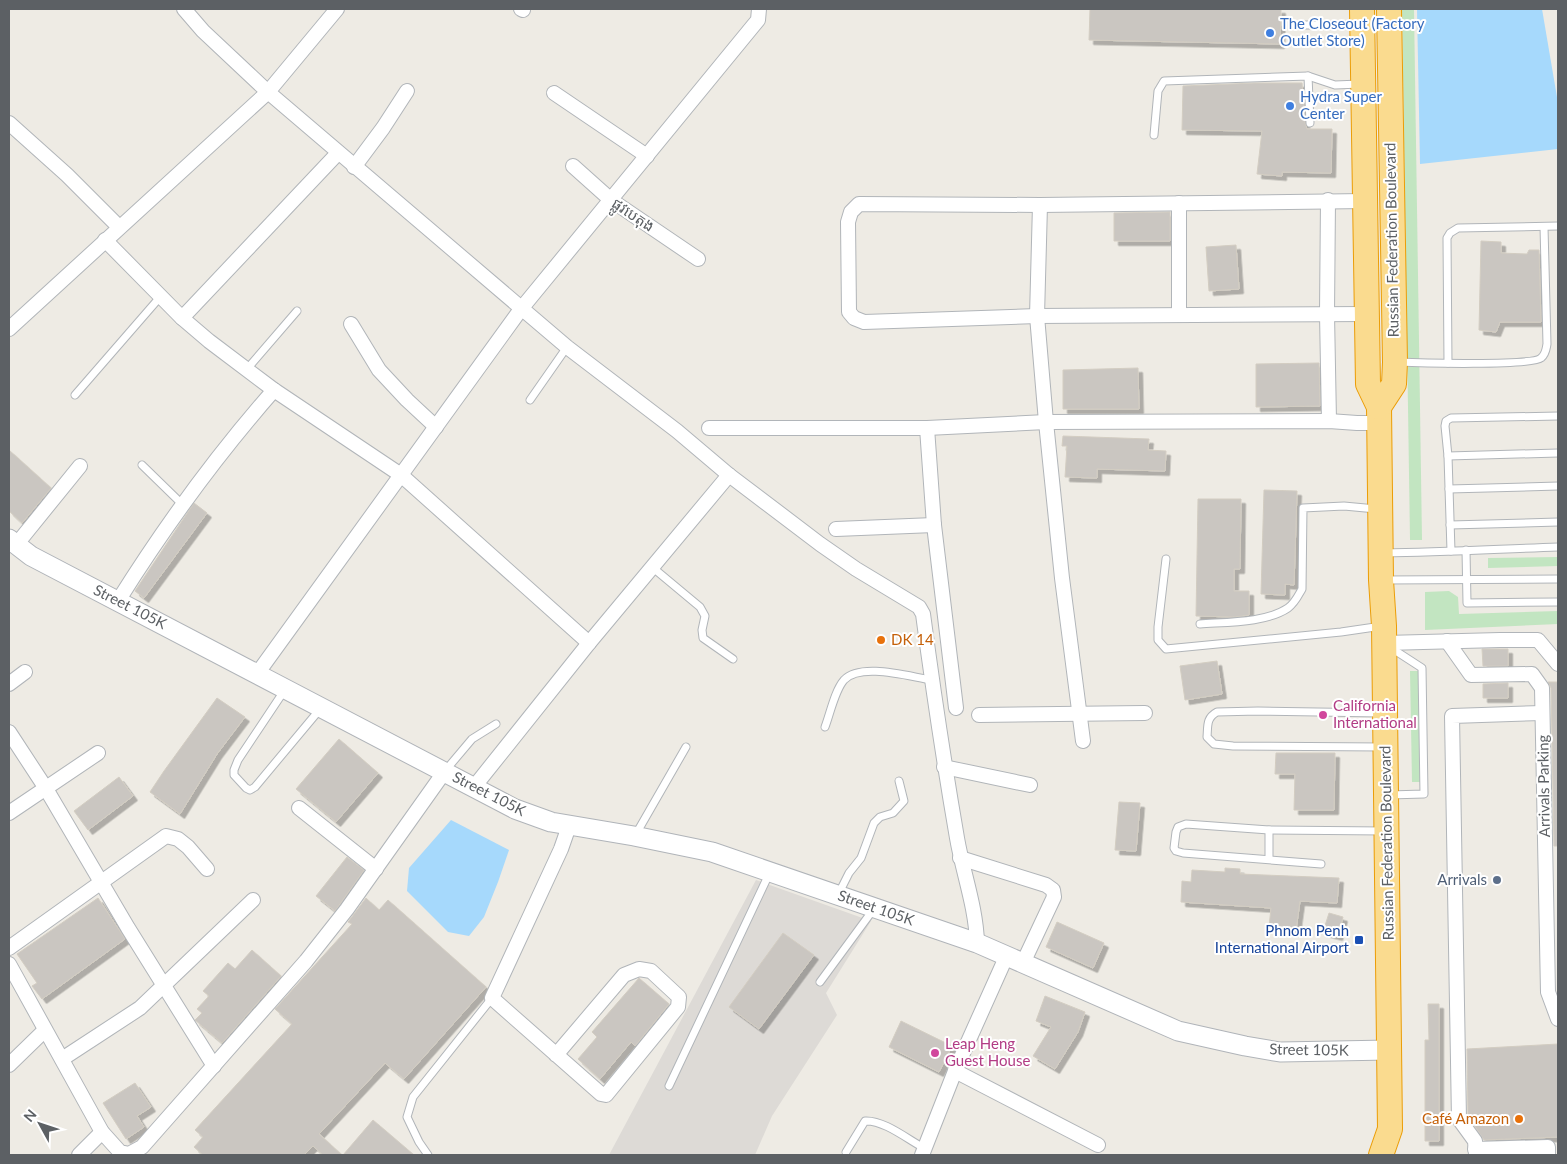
<svg xmlns="http://www.w3.org/2000/svg" width="1567" height="1164" font-family="Lato,'Noto Sans Khmer',sans-serif">
  <defs>
    <filter id="shadow"><feDropShadow dx="4.5" dy="4.5" stdDeviation="0" flood-color="#0004"/></filter>
  </defs>
  <rect width="100%" height="100%" fill="#eeebe4"/>
  <!-- industrial -->
  <path fill="#dddad6" d="M756,880L871,921L826,993L837,1015L772,1116L755,1155H609Z"/>
  <!-- green -->
  <g fill="#c2e5c1">
    <path d="M1402,9H1414L1422,540H1410Z"/>
    <path d="M1558,557V566L1488,568V558Z"/>
    <path d="M1449,591L1458,597L1459,614L1558,611V624L1425,630V592Z"/>
    <path d="M1410,671H1422L1423,782H1412Z"/>
  </g>
  <!-- water -->
  <g fill="#a6d9fc">
    <path d="M1417,9H1542L1558,103V149L1420,164Z"/>
    <path d="M451,820L509,850L498,882L484,917L469,936L448,932L407,891L409,868Z"/>
  </g>
  <!-- building -->
  <g fill="#cac6c1" stroke="#d3cdc2" filter="url(#shadow)">
    <path d="M1090,9H1281L1280,44L1089,40Z"/>
    <path d="M1255,83H1302L1305,123L1307,129H1332L1331,173L1282,172V176L1257,174L1262,131L1182,130L1183,86Z"/>
    <path d="M1170,212V241H1114V213Z"/>
    <path d="M1481,241L1501,242V253L1527,254L1529,250H1539L1541,322H1500L1496,332L1479,330Z"/>
    <path d="M1236,245L1239,289L1209,291L1206,247Z"/>
    <path d="M1319,363L1320,406L1256,407V364Z"/>
    <path d="M1138,368L1139,409H1063V370Z"/>
    <path d="M1063,436L1149,439L1148,450L1166,451L1165,471L1097,469V478L1065,477L1067,446H1062Z"/>
    <path d="M9,450L51,488L22,523L9,511Z"/>
    <path d="M1264,490L1297,491L1294,585L1285,584V595L1261,594Z"/>
    <path d="M1198,499H1241L1240,569H1234V591H1249V615L1235,617L1196,616Z"/>
    <path d="M194,503L207,513L144,598L135,591Z"/>
    <path d="M1482,649H1508V666H1483Z"/>
    <path d="M1217,661L1222,694L1185,700L1180,666Z"/>
    <path d="M1548,682H1558V846H1554L1551,688Z"/>
    <path d="M1508,683V698H1483V684Z"/>
    <path d="M217,698L245,717L217,754L180,814L150,792L164,771Z"/>
    <path d="M339,739L378,773L336,822L296,789Z"/>
    <path d="M1276,753H1335L1334,810H1294L1295,774H1275Z"/>
    <path d="M119,777L133,796L88,830L74,811Z"/>
    <path d="M1119,802L1140,803L1136,851L1115,850Z"/>
    <path d="M347,857L364,870L335,911L316,896Z"/>
    <path d="M1225,868L1240,869V874L1339,878L1337,903L1300,901L1296,930L1269,927L1271,908L1181,902L1182,881L1191,882L1192,870L1225,872Z"/>
    <path d="M98,898L125,939L42,999L32,986L37,983L17,954Z"/>
    <path d="M366,898L379,910L388,900L486,987L404,1079L385,1063L319,1134L342,1155H323L313,1146L304,1155H203L194,1147L203,1137L195,1130L292,1024L275,1009L352,924L348,922Z"/>
    <path d="M1329,913L1343,917L1338,936L1323,932Z"/>
    <path d="M1057,922L1104,943L1093,968L1046,947Z"/>
    <path d="M783,933L814,955L759,1029L729,1007Z"/>
    <path d="M252,950L281,976L222,1043L195,1020L202,1013L197,1009L209,996L203,991L228,963L235,969Z"/>
    <path d="M639,978L669,1004L635,1046L631,1042L600,1079L578,1059L597,1037L592,1032Z"/>
    <path d="M1045,996L1085,1012L1078,1032L1055,1069L1033,1056L1051,1027L1036,1021Z"/>
    <path d="M1428,1004H1439V1141H1425V1040H1429Z"/>
    <path d="M901,1021L952,1046L939,1072L889,1047Z"/>
    <path d="M1558,1044V1137L1484,1140L1468,1116L1467,1049Z"/>
    <path d="M135,1083L151,1107L137,1116L144,1127L126,1139L103,1103Z"/>
    <path d="M373,1120L414,1155H343Z"/>
  </g>
  <g fill="none" stroke-linecap="round" stroke-linejoin="round">
    <defs>
      <g id="lane">
        <path d="M1300,25H1360"/>
        <path d="M1308,76L1310,123"/>
        <path d="M1154,135L1158,91L1164,81L1308,76L1335,85L1360,84"/>
        <path d="M1398,362C1417,363 1532,366 1541,358C1546,354 1546,349 1547,344L1544,227"/>
        <path d="M1448,363L1447,238L1450,233L1458,228L1558,226"/>
        <path d="M247,369L297,311"/>
        <path d="M75,395L161,296"/>
        <path d="M530,400L567,347"/>
        <path d="M1448,456L1558,453"/>
        <path d="M142,465L182,504"/>
        <path d="M1449,489L1558,486"/>
        <path d="M1450,525L1558,522"/>
        <path d="M1466,550L1467,603L1558,602"/>
        <path d="M1451,551L1448,456L1445,426L1446,421L1451,418L1558,416"/>
        <path d="M1384,553C1442,552 1500,549 1558,547"/>
        <path d="M1166,559L1158,627V640L1166,649L1341,632L1382,626"/>
        <path d="M652,567L700,607L705,616L702,630L703,638L733,659"/>
        <path d="M1384,580L1558,579"/>
        <path d="M1200,624C1226,622 1266,623 1288,608C1295,603 1298,596 1302,589L1303,508L1344,506L1376,509"/>
        <path d="M1388,646L1422,668L1424,794L1389,795"/>
        <path d="M284,691L238,760L234,770V775L246,788L250,790L255,787L321,708"/>
        <path d="M1381,713L1258,711L1217,712C1206,718 1208,726 1207,737L1214,744L1233,746L1383,747"/>
        <path d="M825,727C830,714 835,690 844,680C861,662 910,677 932,680"/>
        <path d="M445,771L472,739L496,724"/>
        <path d="M636,834L686,747"/>
        <path d="M1269,859V830"/>
        <path d="M1321,864L1183,853L1176,851L1174,848L1176,832L1178,827L1186,824L1269,830L1384,831"/>
        <path d="M838,895L849,873L861,858L874,823L880,817L893,813L904,801L899,781"/>
        <path d="M820,982L873,910"/>
        <path d="M669,1086L770,872"/>
        <path d="M846,1152L865,1121C884,1120 907,1139 924,1148"/>
        <path d="M428,1155L419,1142L407,1117L413,1097L492,998"/>
      </g>
      <g id="street">
        <path d="M184,9L203,31L268,92L567,347L677,431L729,475L820,544L856,569L919,607L923,614C933,689 944,763 957,838C963,873 976,907 977,943"/>
        <path d="M521,9L523,10"/>
        <path d="M554,93L647,156"/>
        <path d="M9,123L67,175L119,227"/>
        <path d="M573,166L611,200L698,259"/>
        <path d="M354,167L383,128L407,91"/>
        <path d="M1328,200L1327,314L1329,421"/>
        <path d="M1365,201L1040,205L859,204L851,212L848,222L849,312L854,318L864,322L1037,316L1367,314"/>
        <path d="M1179,203V315"/>
        <path d="M1040,205L1037,316L1046,422L1062,578L1083,741"/>
        <path d="M105,240L182,318L209,341L274,390L401,475L589,643"/>
        <path d="M182,318L338,153"/>
        <path d="M351,324L379,370L407,400L436,427"/>
        <path d="M9,329L268,92L337,9"/>
        <path d="M709,428H927L1046,422L1329,421L1357,423H1379"/>
        <path d="M927,428L934,525L956,708"/>
        <path d="M836,529L934,525"/>
        <path d="M16,545L80,466"/>
        <path d="M118,601C165,526 216,456 274,390"/>
        <path d="M1447,641L1471,675L1532,674L1542,688L1548,992L1558,1019"/>
        <path d="M1385,643L1500,640H1538L1558,664"/>
        <path d="M257,674L521,309L753,26L758,20L759,9"/>
        <path d="M9,684L25,672"/>
        <path d="M979,715L1145,713"/>
        <path d="M9,732L45,787L128,928L214,1066"/>
        <path d="M944,767L1030,785"/>
        <path d="M474,787L589,643L729,475"/>
        <path d="M299,808L376,869"/>
        <path d="M9,813L98,753"/>
        <path d="M960,858L1046,885L1053,890L1054,897L1023,963"/>
        <path d="M9,948L166,836L178,839L188,847L207,869"/>
        <path d="M9,964L102,1132L120,1152L129,1154L142,1147L306,961L347,909L445,771"/>
        <path d="M556,1055L624,975L639,969L651,971L679,997L678,1007L606,1095L601,1094L492,998L561,849L569,826"/>
        <path d="M62,1059L140,1008L253,900"/>
        <path d="M9,1065L45,1030"/>
        <path d="M955,1071L1098,1145"/>
        <path d="M1475,1149L1548,1147V1155"/>
        <path d="M79,1155L102,1132"/>
        <path d="M922,1155L955,1071L1007,955"/>
        <path d="M1476,1155L1475,1141L1459,1119L1452,716L1542,713"/>
      </g>
      <path id="secondary" d="M9,539L31,556L515,809L551,822L634,836L712,852L977,943L1178,1031L1245,1046L1280,1052L1389,1050"/>
      <g id="highway">
        <path d="M1362,9L1368,384L1379,407L1381,580L1384,626L1390,1129L1381,1155"/>
        <path d="M1379,407L1394,384L1395,362L1389,9"/>
      </g>
    </defs>
    <!-- lane casing -->
    <use href="#lane" stroke="#b1b5b9" stroke-width="9"/>
    <!-- street casing -->
    <use href="#street" stroke="#b1b5b9" stroke-width="16"/>
    <!-- secondary casing -->
    <use href="#secondary" stroke="#b0b4b9" stroke-width="21"/>
    <!-- highway casing -->
    <use href="#highway" stroke="#eb9d07" stroke-width="26"/>
    <!-- lane -->
    <use href="#lane" stroke="#fff" stroke-width="7"/>
    <!-- street -->
    <use href="#street" stroke="#fff" stroke-width="14"/>
    <!-- secondary -->
    <use href="#secondary" stroke="#fff" stroke-width="19"/>
    <!-- highway -->
    <use href="#highway" stroke="#fadb8f" stroke-width="24"/>
  </g>
  <!-- markers -->
  <g fill="#3f7fe0" stroke="#fff" stroke-width="2">
    <circle cx="1270" cy="33" r="5"/>
    <circle cx="1290" cy="106" r="5"/>
  </g>
  <g fill="#e8710a" stroke="#fff" stroke-width="2">
    <circle cx="881" cy="640" r="5"/>
    <circle cx="1519" cy="1119" r="5"/>
  </g>
  <g fill="#d1479c" stroke="#fff" stroke-width="2">
    <circle cx="1323" cy="715" r="5"/>
    <circle cx="935" cy="1053" r="5"/>
  </g>
  <circle fill="#5c6f8a" stroke="#fff" stroke-width="2" cx="1497" cy="880" r="5"/>
  <rect fill="#1a4fb4" stroke="#fff" stroke-width="2" x="1354" y="935" width="10" height="10" rx="2.5"/>
  <g text-anchor="middle" stroke-width="4" stroke-linejoin="round" paint-order="stroke">
    <!-- shop labels -->
    <g font-size="15" fill="#366cbe" stroke="#fff" text-anchor="start">
      <text x="1280" y="29">The Closeout (Factory<tspan x="1280" dy="17">Outlet Store)</tspan></text>
      <text x="1300" y="102">Hydra Super<tspan x="1300" dy="17">Center</tspan></text>
    </g>
    <!-- street labels -->
    <g font-size="15" fill="#5c6064" stroke="#fff">
      <text transform="translate(633 215) rotate(34)" y="5">ផ្លូវបេតុង</text>
      <text transform="translate(1392 240) rotate(-91)" y="5">Russian Federation Boulevard</text>
      <text transform="translate(130 607) rotate(27)" y="5">Street 105K</text>
      <text transform="translate(1544 786) rotate(-91)" y="5">Arrivals Parking</text>
      <text transform="translate(489 794) rotate(27)" y="5">Street 105K</text>
      <text transform="translate(1387 843) rotate(-91)" y="5">Russian Federation Boulevard</text>
      <text transform="translate(876 908) rotate(19)" y="5">Street 105K</text>
      <text transform="translate(1309 1050) rotate(1)" y="5">Street 105K</text>
    </g>
    <!-- food labels -->
    <g font-size="15" fill="#c56008" stroke="#fff" text-anchor="start">
      <text x="891" y="645">DK 14</text>
      <text x="1509" y="1124" text-anchor="end">Café Amazon</text>
    </g>
    <!-- hotel labels -->
    <g font-size="15" fill="#b23c85" stroke="#fff" text-anchor="start">
      <text x="1333" y="711">California<tspan x="1333" dy="17">International</tspan></text>
      <text x="945" y="1049">Leap Heng<tspan x="945" dy="17">Guest House</tspan></text>
    </g>
    <!-- service labels -->
    <g font-size="15" fill="#4e5e75" stroke="#fff" text-anchor="end">
      <text x="1487" y="885">Arrivals</text>
    </g>
    <!-- transit labels -->
    <g font-size="15" fill="#164399" stroke="#fff" text-anchor="end">
      <text x="1349" y="936">Phnom Penh<tspan x="1349" dy="17">International Airport</tspan></text>
    </g>
  </g>
  <!-- border -->
  <rect width="1567" height="1164" fill="none" stroke="#5c6064" stroke-width="20"/>
  <!-- north arrow -->
  <g transform="translate(40 1124) rotate(310)" stroke="#ffffff" stroke-width="4" paint-order="stroke">
  <path d="M0-4L9 19L0 12L-9 19Z" fill="#5c6064"/>
  <text y="-8" font-size="14" font-weight="bold" text-anchor="middle" fill="#5c6064">N</text>
  </g>
</svg>
